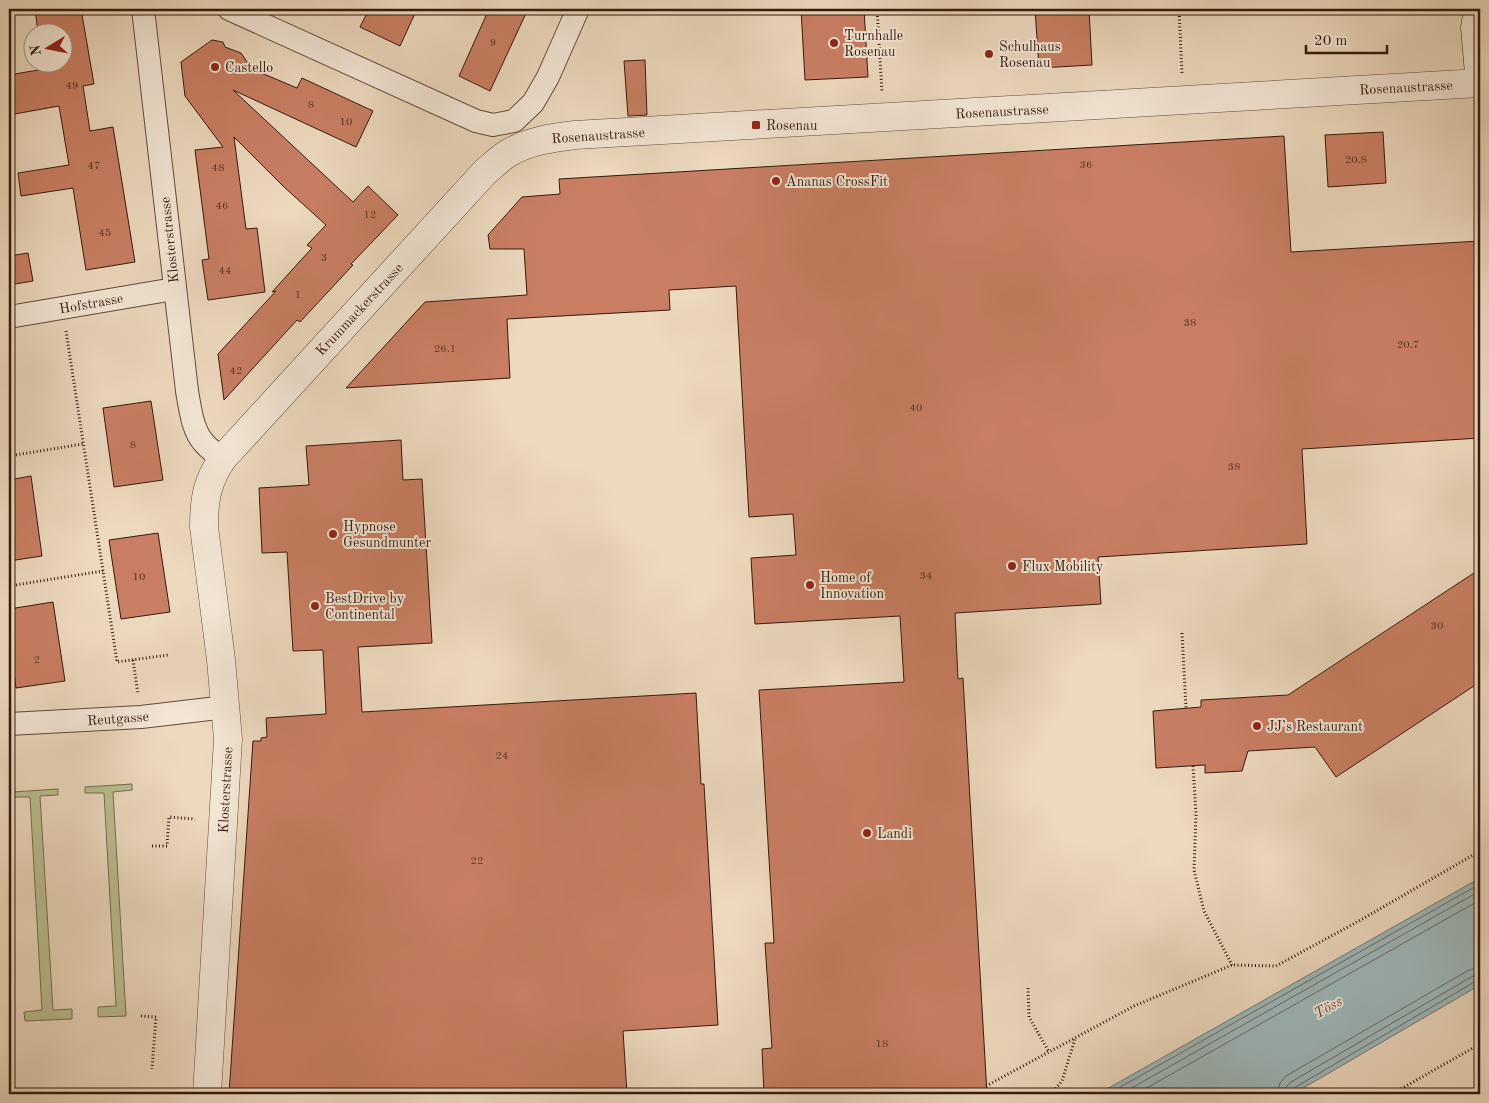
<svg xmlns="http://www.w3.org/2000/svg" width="1489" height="1103" font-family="'Old Standard TT',serif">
  <rect width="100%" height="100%" fill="#edd9be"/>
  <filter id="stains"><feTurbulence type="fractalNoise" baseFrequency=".004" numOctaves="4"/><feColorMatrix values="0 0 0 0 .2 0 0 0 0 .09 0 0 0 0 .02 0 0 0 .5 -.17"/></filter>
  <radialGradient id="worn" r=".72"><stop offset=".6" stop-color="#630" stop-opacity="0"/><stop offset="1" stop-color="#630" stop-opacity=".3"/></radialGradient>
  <!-- green -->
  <g fill="#babf90" stroke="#786c50">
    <path d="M132,784V790L113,792L126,1016L98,1017V1007L116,1006L104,793H85V787Z"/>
    <path d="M58,789V795L40,796L53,1010L72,1009V1019L25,1021L24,1012L42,1010L30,797H12V792Z"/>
  </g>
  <!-- water -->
  <path fill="#9db8bb" stroke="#737976" d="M1480,878V985L1293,1094H1098Z"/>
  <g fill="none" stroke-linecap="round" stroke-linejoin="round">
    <!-- shore -->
    <g stroke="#696965" stroke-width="1">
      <path d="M1108,1094L1480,884"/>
      <path d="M1121,1094L1480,891"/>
      <path d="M1136,1094L1480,900"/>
      <path d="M1277,1094L1280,1083L1286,1076L1469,970L1480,967"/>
      <path d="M1285,1094L1286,1087L1291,1082L1473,976L1480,974"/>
      <path d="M1291,1094L1294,1088L1476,981H1480"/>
    </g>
  </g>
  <!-- building -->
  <g fill="#c97e63" stroke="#351a0f">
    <path d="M35,9H81L94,84L83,86L90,131L113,127L135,262L86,270L73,188L21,196L18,173L69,165L59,106L9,115V75L44,69L43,62H62V32H38Z"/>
    <path d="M369,9H417L400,46L360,27Z"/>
    <path d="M489,9H528L490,91L459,76Z"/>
    <path d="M801,9H864L868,77L805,80Z"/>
    <path d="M1035,9H1089L1092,65L1039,68Z"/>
    <path d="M212,40L223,42L225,47L241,53L252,69L297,88L302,78L373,111L356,147L233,90L353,202L368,186L398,215L351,264L353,265L300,322L297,320L224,400L218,354L276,291L272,292L312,248L307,245L326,225L283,186L234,137L246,229L257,228L265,292L208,300L202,260L209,259L195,150L223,147L185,96L181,62Z"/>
    <path d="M645,60L647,115L628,116L624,61Z"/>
    <path d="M1383,132L1386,183L1328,187L1325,135Z"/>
    <path d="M1284,136L1291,252L1480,241V438L1302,449L1307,544L1098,557L1101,604L955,613L958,679L963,678L987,1094H764L762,1049L772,1048L765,943H774L759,690L904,682L900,616L755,624L751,558L796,555L793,514L749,517L736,286L669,290L670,310L507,319L510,378L346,388L425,302L527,295L524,249H490L488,235L522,197L560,194L559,179Z"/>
    <path d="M28,253L33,281L9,285V256Z"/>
    <path d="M151,401L163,480L114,487L103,408Z"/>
    <path d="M401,440L403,480L422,479L432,643L358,647L362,712L696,693L701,784H704L718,1025L623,1031L627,1094H229L253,741H261V738L267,737L266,718L326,714L323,650L293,651L287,552L262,553L259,488L309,485L306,446Z"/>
    <path d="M31,476L42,556L9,561V480Z"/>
    <path d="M158,533L170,612L121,619L109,540Z"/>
    <path d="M1480,569V682L1336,777L1315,747L1248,751L1242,771L1205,773V765L1156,768L1153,711L1201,707V700L1288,695Z"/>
    <path d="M53,602L65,681L16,688L9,637V609Z"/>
  </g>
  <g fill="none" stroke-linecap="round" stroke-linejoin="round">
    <defs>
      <g id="minor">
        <path d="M143,9L187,391C190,407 192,430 204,443C209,449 216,454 223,458"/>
        <path d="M229,9L476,121L493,125L514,121L533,103L548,77L578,9"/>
        <path d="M9,317L174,289"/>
        <path d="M9,724L141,717L226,707"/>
      </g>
      <path id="tertiary" d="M207,1094L228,739L221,660L204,527C204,499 207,481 223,458L485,172C492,166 499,159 507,154C528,141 551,138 575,135L1480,83"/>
      <path id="secondary" d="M1478,9L1475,28L1480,85"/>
    </defs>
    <!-- minor casing -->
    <use href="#minor" stroke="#634a3b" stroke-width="24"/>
    <!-- tertiary casing -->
    <use href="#tertiary" stroke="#634a3b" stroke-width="29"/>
    <!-- secondary casing -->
    <use href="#secondary" stroke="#351a0f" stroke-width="29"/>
    <!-- path -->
    <g stroke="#351a0f" stroke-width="3" stroke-dasharray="1 2.5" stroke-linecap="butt">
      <path d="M877,9L882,92"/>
      <path d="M1179,9L1182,73"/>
      <path d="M66,331L117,662L168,655"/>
      <path d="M9,456L83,444"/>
      <path d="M9,586L103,571"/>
      <path d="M1182,633L1186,708"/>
      <path d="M133,660L138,694"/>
      <path d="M1193,766L1196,814L1194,870L1204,911L1232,965"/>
      <path d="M152,846H167L169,817L195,819"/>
      <path d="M1028,988L1029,1017L1049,1052"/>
      <path d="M141,1016L156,1017L152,1069"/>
      <path d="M986,1086L1134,1006L1232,965L1276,966L1357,922L1480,851"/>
      <path d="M1051,1094L1062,1081L1075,1039"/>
      <path d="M1392,1094L1480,1044"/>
    </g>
    <!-- minor -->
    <use href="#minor" stroke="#f3e6d5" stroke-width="22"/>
    <!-- tertiary -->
    <use href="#tertiary" stroke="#f3e6d5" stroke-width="28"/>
    <!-- secondary -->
    <use href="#secondary" stroke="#f3e6d5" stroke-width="28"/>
  </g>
  <!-- markers -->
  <g fill="#8f2418" stroke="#f3e6d5" stroke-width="2">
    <circle cx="834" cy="43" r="5"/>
    <circle cx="989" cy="54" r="5"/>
    <circle cx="215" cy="67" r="5"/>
    <rect x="751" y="120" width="10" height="10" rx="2.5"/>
    <circle cx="776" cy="181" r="5"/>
    <circle cx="333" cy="534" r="5"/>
    <circle cx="1012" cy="566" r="5"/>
    <circle cx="810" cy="585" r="5"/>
    <circle cx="315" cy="606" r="5"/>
    <circle cx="1257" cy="726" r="5"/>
    <circle cx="867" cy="833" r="5"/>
  </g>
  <g text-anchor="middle" stroke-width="4" stroke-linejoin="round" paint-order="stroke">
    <!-- number labels -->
    <g font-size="11" fill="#5a3324">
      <text x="493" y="46">9</text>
      <text x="72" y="89">49</text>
      <text x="311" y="108">8</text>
      <text x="346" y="125">10</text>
      <text x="1356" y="163">20.8</text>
      <text x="1086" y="168">36</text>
      <text x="94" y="169">47</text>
      <text x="218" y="171">48</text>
      <text x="222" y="209">46</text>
      <text x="370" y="218">12</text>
      <text x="105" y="236">45</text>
      <text x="324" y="261">3</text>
      <text x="225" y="274">44</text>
      <text x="298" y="298">1</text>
      <text x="1190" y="326">38</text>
      <text x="1408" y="348">20.7</text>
      <text x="445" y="352">26.1</text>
      <text x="236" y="374">42</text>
      <text x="916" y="411">40</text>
      <text x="133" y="448">8</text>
      <text x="1234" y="470">38</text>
      <text x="926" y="579">34</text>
      <text x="139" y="580">10</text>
      <text x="1437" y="629">30</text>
      <text x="37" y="663">2</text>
      <text x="502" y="759">24</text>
      <text x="477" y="864">22</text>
      <text x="882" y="1047">18</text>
    </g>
    <!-- poi labels -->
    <g font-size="14" fill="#351a0f" stroke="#f3e6d5" text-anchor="start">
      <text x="844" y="40">Turnhalle<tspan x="844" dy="16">Rosenau</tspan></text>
      <text x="999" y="51">Schulhaus<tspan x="999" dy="16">Rosenau</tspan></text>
      <text x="225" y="72">Castello</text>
      <text x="766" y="130">Rosenau</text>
      <text x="786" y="186">Ananas CrossFit</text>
      <text x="343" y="531">Hypnose<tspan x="343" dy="16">Gesundmunter</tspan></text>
      <text x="1022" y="571">Flux Mobility</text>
      <text x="820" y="582">Home of<tspan x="820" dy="16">Innovation</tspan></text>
      <text x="325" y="603">BestDrive by<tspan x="325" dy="16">Continental</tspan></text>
      <text x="1267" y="731">JJ’s Restaurant</text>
      <text x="877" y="838">Landi</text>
    </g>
    <!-- street labels -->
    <g font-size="14" fill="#351a0f" stroke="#f3e6d5">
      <text transform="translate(1406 87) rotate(-3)" y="5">Rosenaustrasse</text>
      <text transform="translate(1002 111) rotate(-3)" y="5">Rosenaustrasse</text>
      <text transform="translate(598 135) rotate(-4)" y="5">Rosenaustrasse</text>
      <text transform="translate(169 240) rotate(-96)" y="5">Klosterstrasse</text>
      <text transform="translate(91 303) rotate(-10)" y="5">Hofstrasse</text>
      <text transform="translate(359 309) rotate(-47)" y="5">Krummackerstrasse</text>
      <text transform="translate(118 718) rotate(-4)" y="5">Reutgasse</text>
      <text transform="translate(225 790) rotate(-87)" y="5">Klosterstrasse</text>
    </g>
    <!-- water labels -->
    <g font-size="15" font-style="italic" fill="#544943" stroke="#f3e6d5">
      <text transform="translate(1328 1007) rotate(-30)" y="5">Töss</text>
    </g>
  </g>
  <!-- margin -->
  <rect width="1489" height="1103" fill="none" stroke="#edd9be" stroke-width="30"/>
  <rect x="10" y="10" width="1469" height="1083" fill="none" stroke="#351a0f" stroke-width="2.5"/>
  <rect x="15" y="15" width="1459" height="1073" fill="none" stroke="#351a0f"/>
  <!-- north arrow -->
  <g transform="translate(48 48) rotate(260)"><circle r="24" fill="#f3e6d5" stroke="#a79486"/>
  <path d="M0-4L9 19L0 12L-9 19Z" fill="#8f2418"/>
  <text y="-8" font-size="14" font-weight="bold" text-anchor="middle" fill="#351a0f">N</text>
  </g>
  <!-- scale -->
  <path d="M1306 45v8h81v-8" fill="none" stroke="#351a0f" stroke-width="2.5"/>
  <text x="1314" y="45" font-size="15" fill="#351a0f" stroke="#f3e6d5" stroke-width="4" paint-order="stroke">20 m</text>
  <rect width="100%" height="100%" filter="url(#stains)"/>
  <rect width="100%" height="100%" fill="url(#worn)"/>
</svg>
